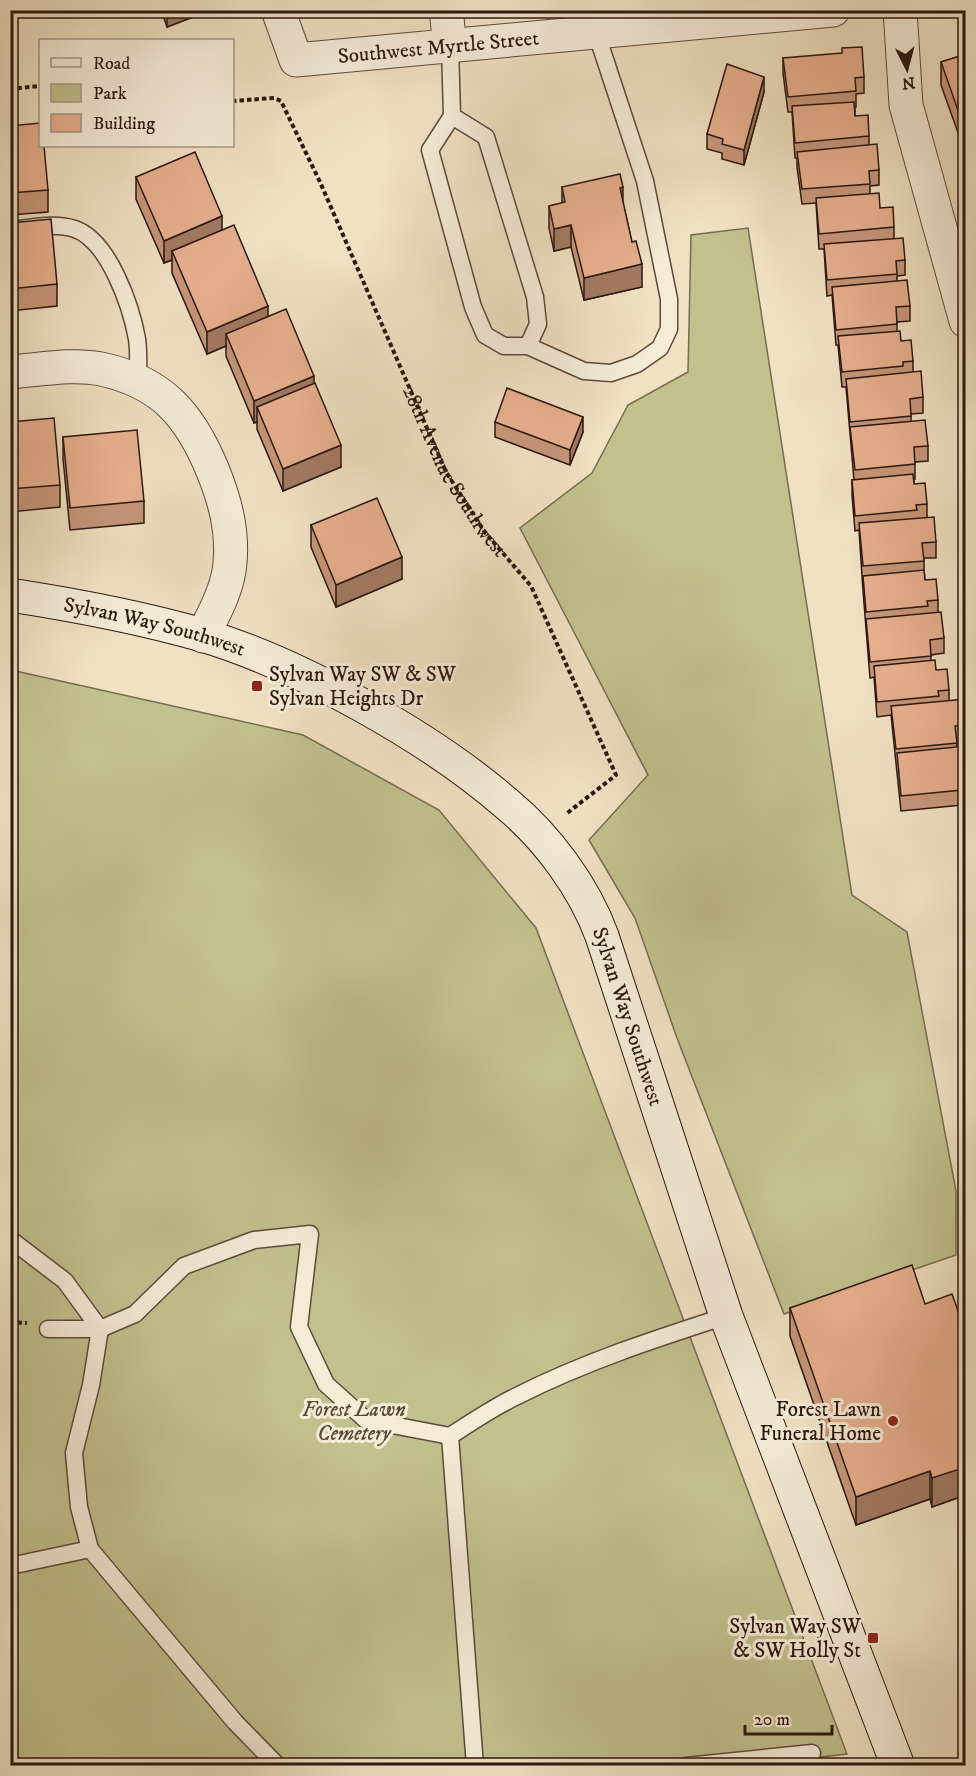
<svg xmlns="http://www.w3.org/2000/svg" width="976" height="1776" font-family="'IM FELL DW Pica',serif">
  <rect width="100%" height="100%" fill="#f0e1c3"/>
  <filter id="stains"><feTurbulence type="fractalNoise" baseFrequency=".00333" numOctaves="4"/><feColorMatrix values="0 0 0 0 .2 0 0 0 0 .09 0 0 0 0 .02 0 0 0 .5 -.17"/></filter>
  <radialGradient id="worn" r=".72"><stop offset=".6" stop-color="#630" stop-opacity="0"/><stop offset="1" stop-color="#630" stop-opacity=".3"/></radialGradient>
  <!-- green -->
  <g fill="#c1c18e" stroke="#766c4f" stroke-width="1.5">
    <path d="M748,228L852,895L907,932L956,1191V1255L784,1314L677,1038L635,918L589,840L648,775L520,528L592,473L628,405L688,372L691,235Z"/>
    <path d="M11,670L303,735L439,810L536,928L847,1754L740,1766H11Z"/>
  </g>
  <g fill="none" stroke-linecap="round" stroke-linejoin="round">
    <defs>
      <g id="lane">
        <path d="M450,46L452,116L486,137L535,297L538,324L528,346"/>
        <path d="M452,116L430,150L473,307L485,335L504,346H528L584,371L611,373L637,364L660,348L669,329V299L645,181L596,32"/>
        <path d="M10,230C32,228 54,222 75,229C109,241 131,306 137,339C139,352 138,367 138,381"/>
        <path d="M10,1239L65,1281L100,1329L91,1385L74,1453L79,1507L90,1549L235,1722L278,1766"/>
        <path d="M48,1329H100L135,1314L184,1266L254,1240L310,1234L299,1327L326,1384L366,1420L450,1436"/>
        <path d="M10,1566L90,1549"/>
        <path d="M475,1766L450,1436C472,1422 494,1407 517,1396C584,1362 655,1339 726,1316"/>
        <path d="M686,1766L812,1753"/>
      </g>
      <g id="street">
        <path id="s2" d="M278,10L296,60L833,10"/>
        <path d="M446,10L450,46"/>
        <path d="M900,10L906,105L966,321"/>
        <path d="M10,372C39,370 73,363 101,369C162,382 190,415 213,471C225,501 233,530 230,563C228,589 214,613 203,636"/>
      </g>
      <g id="secondary">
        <path id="s3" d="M10,595C75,605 139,617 202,635C299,664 430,737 507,804C547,837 584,887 602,936L726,1316L898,1766"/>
      </g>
    </defs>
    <!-- lane casing -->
    <use href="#lane" stroke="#5c4a3d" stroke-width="19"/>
    <!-- street casing -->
    <use href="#street" stroke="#5c4a3d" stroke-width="35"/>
    <!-- secondary casing -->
    <use href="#secondary" stroke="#2a1710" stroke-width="35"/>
    <!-- path -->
    <g stroke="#2a1710" stroke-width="4" stroke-dasharray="4.5 3" stroke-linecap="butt">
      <path d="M10,89L40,86"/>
      <path id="s1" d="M232,101L274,98L281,101L320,182L446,472L484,531L531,586L616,775L566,814"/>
      <path d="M10,1322L27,1323"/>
    </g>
    <!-- lane -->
    <use href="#lane" stroke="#f5ecd8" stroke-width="16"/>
    <!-- street -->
    <use href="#street" stroke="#f5ecd8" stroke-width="33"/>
    <!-- secondary -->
    <use href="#secondary" stroke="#f5ecd8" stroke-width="33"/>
  </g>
  <!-- wall -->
  <g fill="#c7967a" stroke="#2a1710" stroke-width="1.5">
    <path d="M161,10H193V17L167,27Z"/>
    <path d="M966,54V155L941,85V62Z"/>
    <path d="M783,58L864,77V93L856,94V107H855V116L869,136V145L879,170V185L870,186V194L894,227V238L905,260V275L897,276V281L910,306V321L897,322V331L901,341L913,361V372L923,397V413L911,414V421L928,446V461L915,462V479H914V484L927,504V517L936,542V558H924V570L925,580L938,600V613L944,638V653L931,655V661L949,690V701L966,699V740L956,741L957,747L966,746V787L962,788V805L901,811L891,715L877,717L874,677L870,678L863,591L859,530L855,531L852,495V480H854L846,387H842L838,345H836L832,295L827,296L824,249H819L816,203L802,204L797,167V158H795L792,112H788L783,73Z"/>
    <path d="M764,92L744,165L722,159V153L707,149V134Z"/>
    <path d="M10,126L48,190V212L10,215Z"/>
    <path d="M136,177L222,230L268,317L314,383L341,467L283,491L257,429V422L254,423L226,356V346L207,354L172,273V260L164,263L136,199Z"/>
    <path d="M562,187L623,203L642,287L584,300L571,247L554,251L549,228V206L562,203Z"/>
    <path d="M10,223L57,284V306L10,311Z"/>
    <path d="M10,422L60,485V507L10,512Z"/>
    <path d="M495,422L583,432L570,465L495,437Z"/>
    <path d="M63,437L144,501V523L70,530L63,459Z"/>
    <path d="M311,525L402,579L336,607L311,547Z"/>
    <path d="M925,1304L966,1333V1495L932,1507L930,1499L856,1525L790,1336V1308Z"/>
  </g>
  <!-- shaded-wall -->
  <g fill="#a27a63" stroke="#2a1710" stroke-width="1.5">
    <path d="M171,10H193V17L167,27V12Z"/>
    <path d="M764,77V92L744,165V150Z"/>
    <path d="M623,187V209L620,188Z"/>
    <path d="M222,216V238L172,251V260L164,263V241Z"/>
    <path d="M571,225V247L554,251V229Z"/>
    <path d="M642,264V287L584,300V278Z"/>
    <path d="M268,306V328L226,334V346L207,354V332Z"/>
    <path d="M314,376V398L257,407V422L254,423V401Z"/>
    <path d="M583,417V432L570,465V450Z"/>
    <path d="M341,445V467L283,491V469Z"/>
    <path d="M402,557V579L336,607V585Z"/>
    <path d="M966,1453V1495L932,1507V1478Z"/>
    <path d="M930,1471V1499L856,1525V1497Z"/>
  </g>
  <!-- building -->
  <g fill="#e7af8e" stroke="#2a1710" stroke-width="1.5">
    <path d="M862,47L864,77L855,78L856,91L788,97L783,58L842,53V48Z"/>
    <path d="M966,54V133L941,62Z"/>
    <path d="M727,64L764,77L744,150L722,144L723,139L707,134Z"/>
    <path d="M854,102L855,116L868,115L869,136L795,143L792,106Z"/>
    <path d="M40,123V146H44L48,190L10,193V126Z"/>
    <path d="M877,144L879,170L869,171L870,184L802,189L797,152Z"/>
    <path d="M195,152L222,216L164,241L136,177Z"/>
    <path d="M620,174L623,187L620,188L632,242L636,241L642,264L584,278L571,225L554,229L549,206L565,202L562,187Z"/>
    <path d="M879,193L880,208L893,207L894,227L819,234L816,198Z"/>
    <path d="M51,219L57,284L10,289V223Z"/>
    <path d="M234,225L268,306L207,332L172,251Z"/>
    <path d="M903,238L905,260L896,261L897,274L827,280L824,244Z"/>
    <path d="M907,280L910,306L896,307L897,324L836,330L832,287Z"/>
    <path d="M286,309L314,376L254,401L226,334Z"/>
    <path d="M900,331L901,341L911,340L913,361L903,362V366L842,372L838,336Z"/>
    <path d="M921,371L923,397L910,399L911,416L850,422L846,379Z"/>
    <path d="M315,383L341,445L283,469L257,407Z"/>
    <path d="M507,388L583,417L570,450L495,422Z"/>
    <path d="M54,418L60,485L10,489V422Z"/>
    <path d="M925,420L928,446L914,447L915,464L855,470L850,427Z"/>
    <path d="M137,430L144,501L70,508L63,437Z"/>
    <path d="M913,474L914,484L925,483L927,504L916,505L917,510L855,516L852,480Z"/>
    <path d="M377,498L402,557L336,585L311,525Z"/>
    <path d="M934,517L936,542L922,543L924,561L863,566L859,523Z"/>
    <path d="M924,570L925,580L936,579L938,600L927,601L928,606L866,612L863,576Z"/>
    <path d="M941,612L944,638L930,640L931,656L870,662L866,619Z"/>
    <path d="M935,660L936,670L947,669L949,690L938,691L939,696L877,702L874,666Z"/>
    <path d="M966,699V725L955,726L957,743L896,749L891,706Z"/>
    <path d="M966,746V772L960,773L962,790L901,796L897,753Z"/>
    <path d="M912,1265L925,1304L952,1294L966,1333V1453L965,1454L966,1457V1467L932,1478L930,1471L856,1497L790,1308Z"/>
  </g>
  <!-- markers -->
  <g fill="#8f2418" stroke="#f5ecd8" stroke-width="2">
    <rect x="251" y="680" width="12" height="12" rx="3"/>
    <circle cx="893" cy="1421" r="6"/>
    <rect x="867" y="1632" width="12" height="12" rx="3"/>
  </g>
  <g text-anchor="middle" stroke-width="6" stroke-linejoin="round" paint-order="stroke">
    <!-- street labels -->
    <g font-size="21" fill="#2a1710" stroke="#f5ecd8">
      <text dy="7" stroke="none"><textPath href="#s2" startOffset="196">Southwest Myrtle Street</textPath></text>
      <text dy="7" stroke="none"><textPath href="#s1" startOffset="459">28th Avenue Southwest</textPath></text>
      <text dy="7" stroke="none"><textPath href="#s3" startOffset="148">Sylvan Way Southwest</textPath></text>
      <text dy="7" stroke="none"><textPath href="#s3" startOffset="796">Sylvan Way Southwest</textPath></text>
    </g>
    <!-- poi labels -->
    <g font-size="21" fill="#2a1710" stroke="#f5ecd8" text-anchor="end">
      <text x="269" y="681" text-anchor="start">Sylvan Way SW &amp; SW<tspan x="269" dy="24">Sylvan Heights Dr</tspan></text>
      <text x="881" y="1416">Forest Lawn<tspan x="881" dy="24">Funeral Home</tspan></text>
      <text x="861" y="1633">Sylvan Way SW<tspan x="861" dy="24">&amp; SW Holly St</tspan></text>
    </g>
    <!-- park labels -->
    <g font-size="21" font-style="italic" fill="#574a36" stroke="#f5ecd8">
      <text x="354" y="1416">Forest Lawn<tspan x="354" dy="24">Cemetery</tspan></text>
    </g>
  </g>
  <!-- margin -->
  <rect width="976" height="1776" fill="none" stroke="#f0e1c3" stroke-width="36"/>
  <rect x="12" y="12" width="952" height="1752" fill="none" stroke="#2a1710" stroke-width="3"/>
  <rect x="18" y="18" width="940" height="1740" fill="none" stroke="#2a1710" stroke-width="1.5"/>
  <!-- legend -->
  <rect x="39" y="39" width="195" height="108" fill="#f5ecd8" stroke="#a49788" stroke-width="1.5"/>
  <rect x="51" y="58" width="30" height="9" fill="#f5ecd8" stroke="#a49788" stroke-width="1.5"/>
  <text x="93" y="69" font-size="18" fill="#2a1710">Road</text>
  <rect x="51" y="84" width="30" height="18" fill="#c1c18e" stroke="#a49788" stroke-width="1.5"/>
  <text x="93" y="99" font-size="18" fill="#2a1710">Park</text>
  <rect x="51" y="114" width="30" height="18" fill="#e7af8e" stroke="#a49788" stroke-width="1.5"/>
  <text x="93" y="129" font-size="18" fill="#2a1710">Building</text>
  <!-- north arrow -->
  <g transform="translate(907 69) rotate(174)" stroke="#f5ecd8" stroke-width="4.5" paint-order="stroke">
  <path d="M0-4.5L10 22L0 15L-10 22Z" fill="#2a1710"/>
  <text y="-9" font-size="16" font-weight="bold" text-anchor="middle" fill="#2a1710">N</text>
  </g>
  <!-- scale -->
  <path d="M745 1725v9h87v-9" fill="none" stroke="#2a1710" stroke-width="3"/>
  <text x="754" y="1725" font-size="18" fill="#2a1710" stroke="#f5ecd8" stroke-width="4.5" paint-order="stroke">20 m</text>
  <rect width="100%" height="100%" filter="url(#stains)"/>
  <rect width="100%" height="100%" fill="url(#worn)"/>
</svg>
